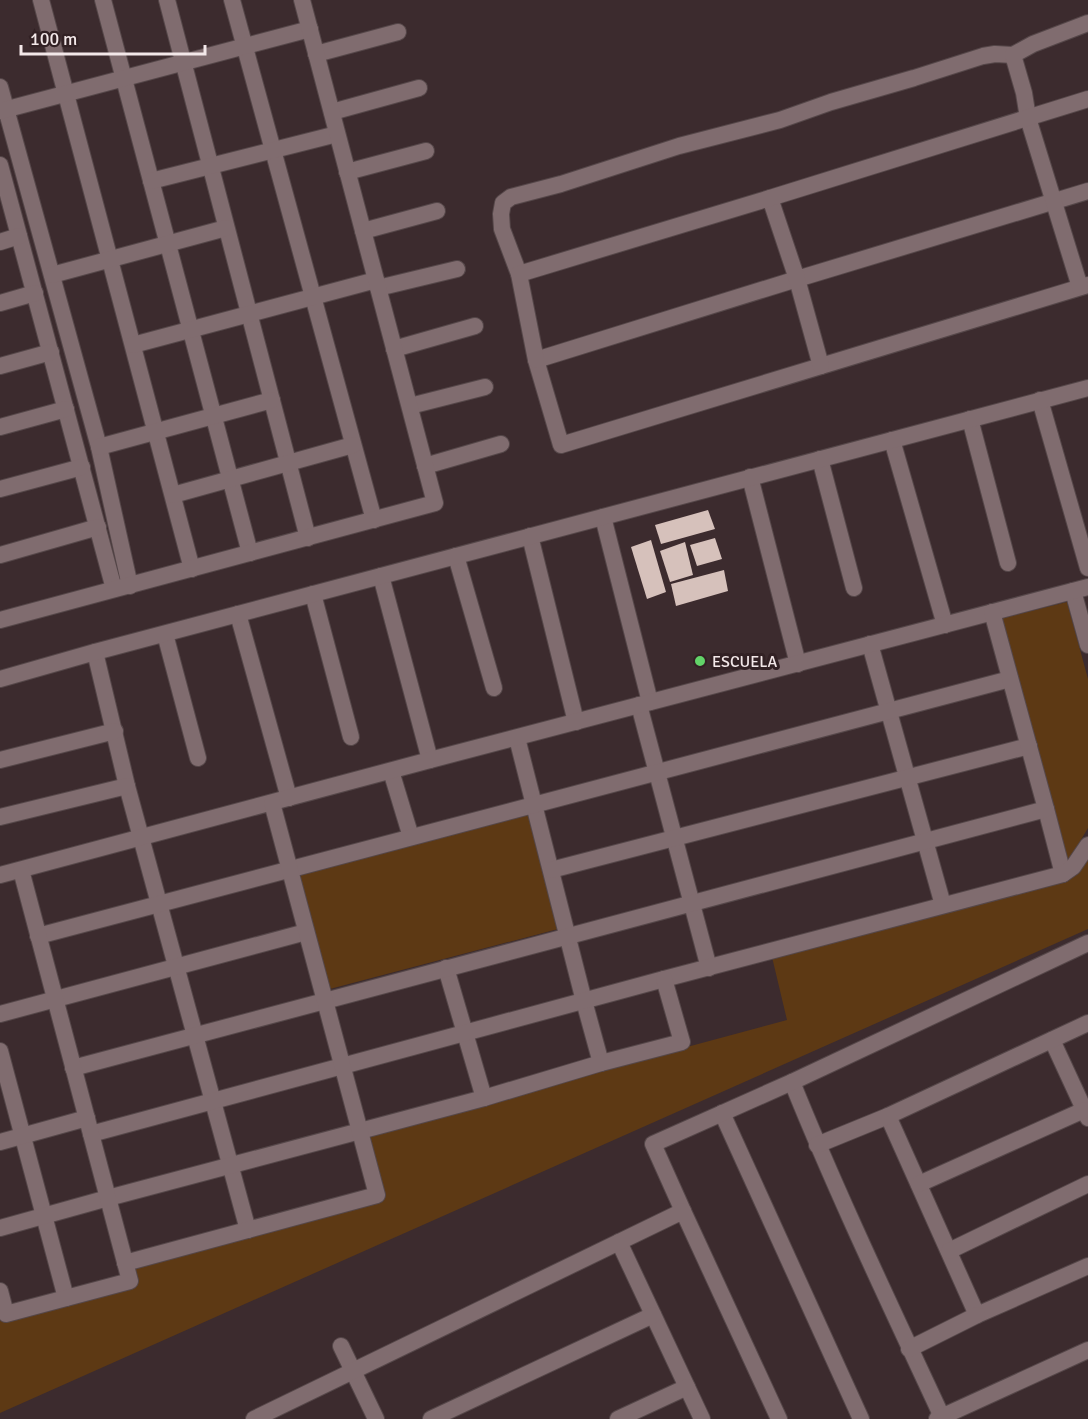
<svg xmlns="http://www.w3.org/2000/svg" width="1088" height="1419" font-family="Signika,sans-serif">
  <rect width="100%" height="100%" fill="#3c2b2e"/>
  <!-- green -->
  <g fill="#5d3914">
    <path d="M1067,602L1088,679V828L1070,858L1065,860L999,619Z"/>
    <path d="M529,812L558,929L326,990L296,874Z"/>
    <path d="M1088,854V929L0,1413V1320L135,1283L130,1265L382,1199L364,1134L787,1020L772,957L1076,874Z"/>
  </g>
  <!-- building -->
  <g fill="#d6c1bb">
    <path d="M708,510L715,529L661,544L655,525Z"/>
    <path d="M715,538L722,559L697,566L690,545Z"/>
    <path d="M651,540L666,592L647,599L631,547Z"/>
    <path d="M685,542L693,575L670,582L660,551Z"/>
    <path d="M724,570L728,591L676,606L671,584Z"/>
  </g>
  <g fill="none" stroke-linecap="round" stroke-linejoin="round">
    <defs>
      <g id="minor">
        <path d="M41,0L192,569"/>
        <path d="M103,0L250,553"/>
        <path d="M167,0L308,538"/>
        <path d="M232,0L374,520"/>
        <path d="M316,54L398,32"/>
        <path d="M0,87L99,447L130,586"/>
        <path d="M0,111L310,29"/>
        <path d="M332,112L419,88"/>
        <path d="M0,165L114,589"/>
        <path d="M347,172L426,151"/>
        <path d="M151,181L337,134"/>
        <path d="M1088,191L797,279L536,360L561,445L1088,285"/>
        <path d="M770,198L797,279L821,366"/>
        <path d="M363,231L437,211"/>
        <path d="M0,242L19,236"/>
        <path d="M519,274L502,229L501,214L503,203L511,197L561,184L679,146L780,120L831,102L914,78L983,56L995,54L1013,55"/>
        <path d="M52,275L226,228"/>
        <path d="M1080,287L1028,118L1024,93L1013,55L1033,44L1088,23"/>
        <path d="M378,288L457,269"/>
        <path d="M0,303L35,293"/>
        <path d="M133,345L376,280"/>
        <path d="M394,349L475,326"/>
        <path d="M536,360L519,274L770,198L1088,99"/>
        <path d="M0,366L51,352"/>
        <path d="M1040,400L1088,568"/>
        <path d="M410,406L485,387"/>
        <path d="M970,419L1008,563"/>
        <path d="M0,427L66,409"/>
        <path d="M892,440L945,625"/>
        <path d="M99,447L272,400"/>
        <path d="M820,459L854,588"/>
        <path d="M425,466L501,444"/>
        <path d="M750,477L798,664"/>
        <path d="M0,489L82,467"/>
        <path d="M173,495L353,445"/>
        <path d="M603,517L650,702"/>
        <path d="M530,536L576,722"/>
        <path d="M0,555L98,527"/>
        <path d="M456,556L494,688"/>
        <path d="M381,576L430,760"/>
        <path d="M1073,591L1088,645"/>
        <path d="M313,594L351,737"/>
        <path d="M238,614L289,798"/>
        <path d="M0,620L435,503L302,0"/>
        <path d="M165,634L198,758"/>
        <path d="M870,644L943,905"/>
        <path d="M95,652L127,786L248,1230"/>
        <path d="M0,679L95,652L1088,388"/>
        <path d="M639,705L709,968"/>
        <path d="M517,738L584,1001L601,1063"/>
        <path d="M0,760L115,731"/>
        <path d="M391,771L411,837"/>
        <path d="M1046,809L1063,874"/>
        <path d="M0,817L127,786"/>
        <path d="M551,870L1029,746"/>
        <path d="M0,875L430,760L1088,587"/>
        <path d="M38,936L1010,679"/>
        <path d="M446,968L484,1098"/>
        <path d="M0,1014L306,932"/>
        <path d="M1052,1040L1088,1118"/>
        <path d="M0,1051L66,1298"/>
        <path d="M73,1068L1046,809L992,612"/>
        <path d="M792,1082C838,1196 891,1307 943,1419"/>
        <path d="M722,1113L861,1419"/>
        <path d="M888,1116L977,1315L1088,1266"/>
        <path d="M91,1134L664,979L1063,874L1073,867L1088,845"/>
        <path d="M0,1142L87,1118"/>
        <path d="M817,1145L888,1116L1088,1023"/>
        <path d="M919,1184L1084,1110"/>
        <path d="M683,1211L653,1144L792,1082L1088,943"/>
        <path d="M0,1228L108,1198L484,1098L601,1063L682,1042L664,979"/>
        <path d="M619,1242L702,1419"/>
        <path d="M949,1251L1088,1184"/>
        <path d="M125,1263L377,1195L272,803"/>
        <path d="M0,1291L6,1314L130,1281L21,870"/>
        <path d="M341,1346L376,1419"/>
        <path d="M909,1349L977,1315"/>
        <path d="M254,1419L683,1211L779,1419"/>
        <path d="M431,1419L653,1315"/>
        <path d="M618,1419L687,1387"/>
        <path d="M937,1419L1088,1350"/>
      </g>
    </defs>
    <!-- minor casing -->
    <use href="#minor" stroke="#554749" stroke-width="18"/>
    <!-- minor -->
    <use href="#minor" stroke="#806c6f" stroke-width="16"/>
  </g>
  <!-- markers -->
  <circle fill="#62d469" stroke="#322124" stroke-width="2" cx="700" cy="661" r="6"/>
  <g text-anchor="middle" stroke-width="6" stroke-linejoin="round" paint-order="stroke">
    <!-- poi labels -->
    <g font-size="16" fill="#f3e8e9" stroke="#322124" text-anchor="start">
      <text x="712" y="667">ESCUELA</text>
    </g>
  </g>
  <!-- scale -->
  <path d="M21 45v9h184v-9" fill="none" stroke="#f3e8e9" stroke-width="3"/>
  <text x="30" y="45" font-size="18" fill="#f3e8e9" stroke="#322124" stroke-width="4.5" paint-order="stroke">100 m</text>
</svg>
